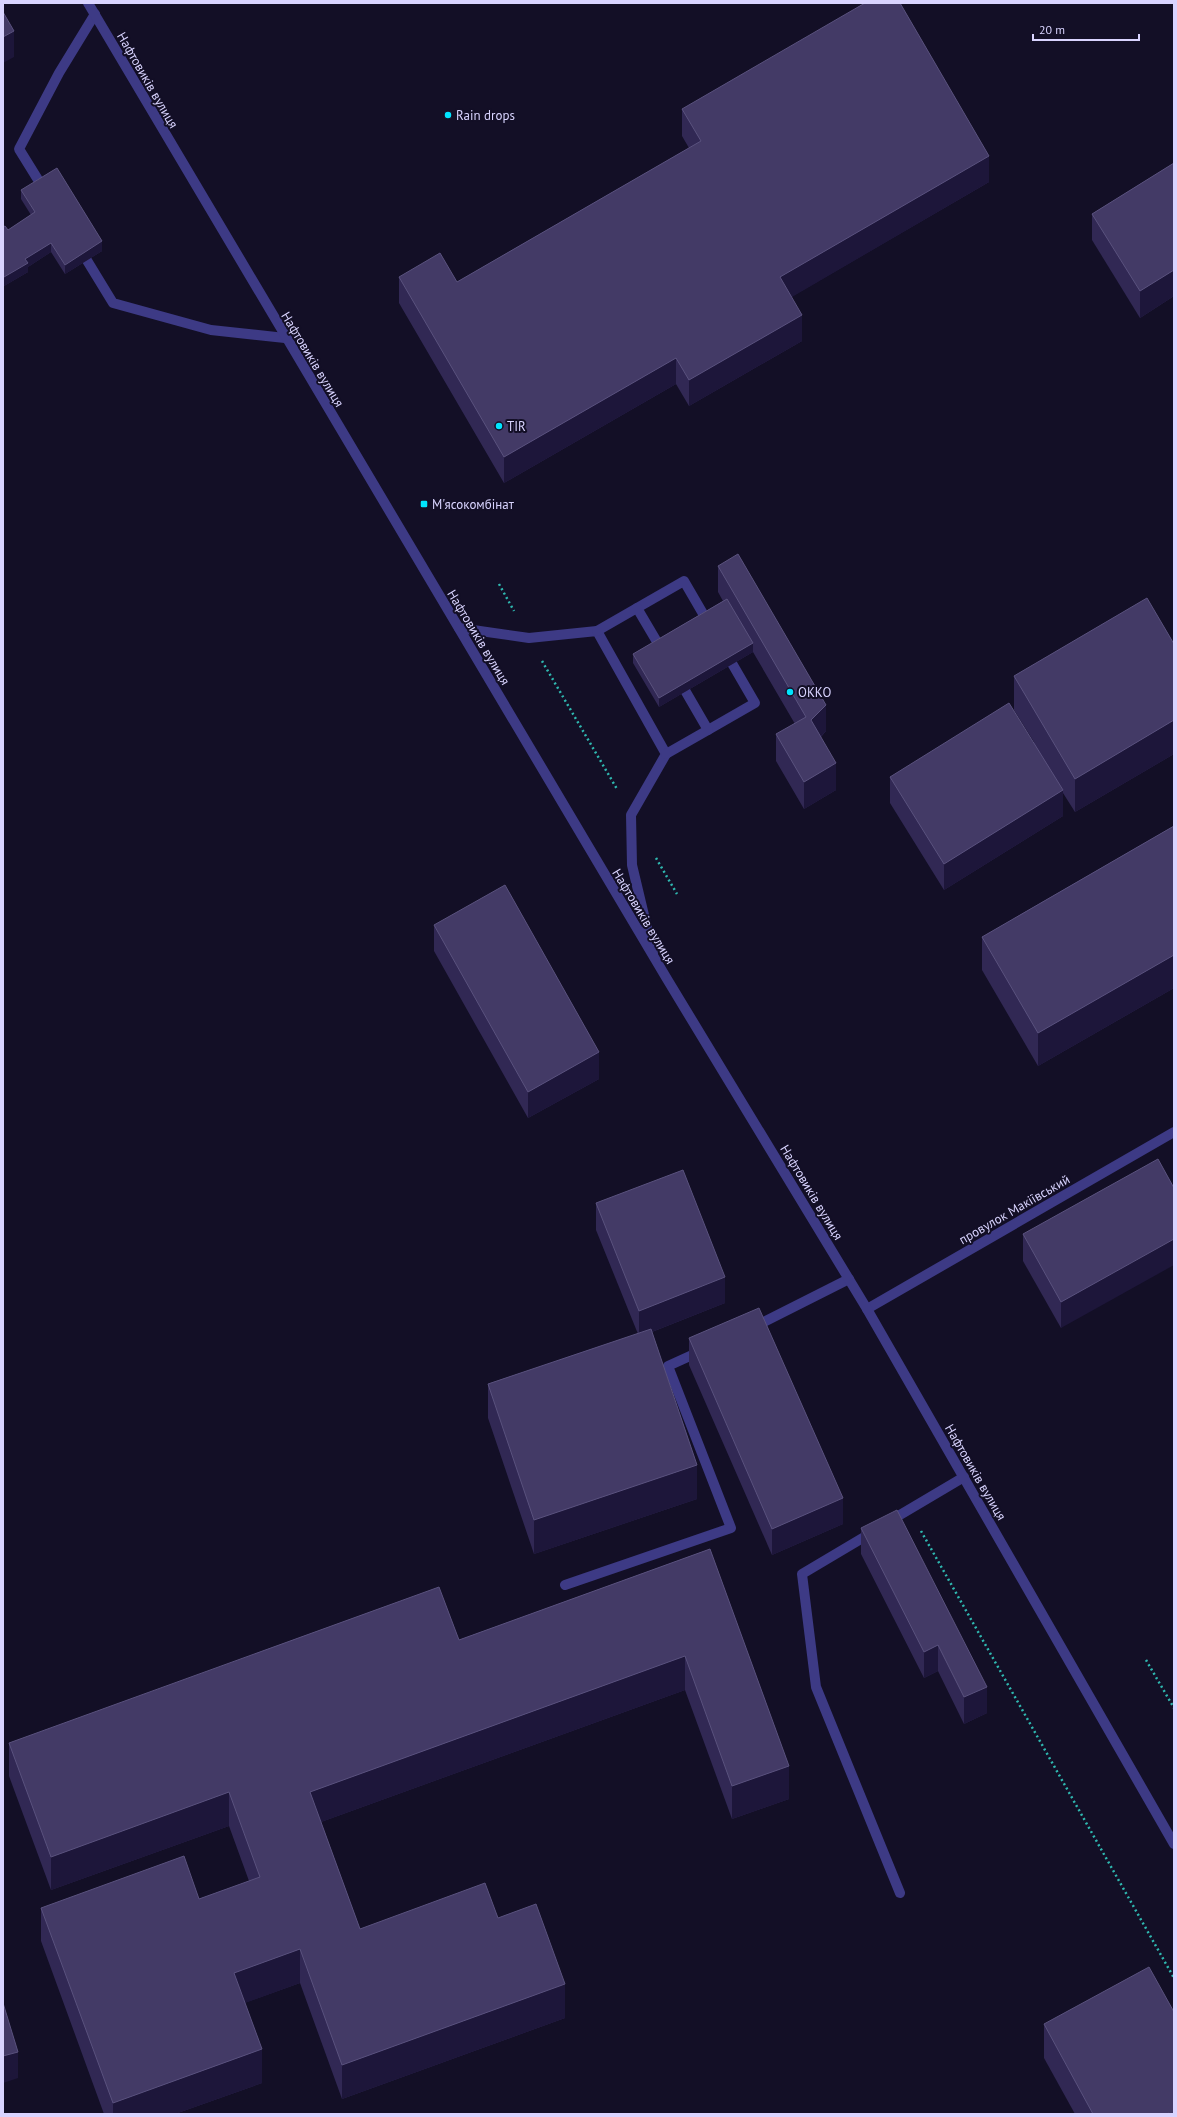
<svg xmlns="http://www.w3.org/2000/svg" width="1177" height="2117" font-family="'PT Sans',sans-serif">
  <rect width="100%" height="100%" fill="#130f26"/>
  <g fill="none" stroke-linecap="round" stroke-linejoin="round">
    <!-- path -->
    <g stroke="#2fb8b0" stroke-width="2.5" stroke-dasharray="2 3" stroke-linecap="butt">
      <path d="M499,584L514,611"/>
      <path d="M542,661L617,789"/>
      <path d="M656,858L677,894"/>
      <path d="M921,1531L1174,1978"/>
      <path d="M1146,1660L1174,1708"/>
    </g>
    <!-- service -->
    <g stroke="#3d3a85" stroke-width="10">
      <path d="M45,191L19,149L59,73L95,14"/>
      <path d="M80,249L113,303L211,330L285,338"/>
      <path d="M637,608L684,581L709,624"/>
      <path d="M459,628L529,638L597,631L666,754L631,815L632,865L653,953"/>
      <path d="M597,631L637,608L663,652"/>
      <path d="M708,730L755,703L726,653"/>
      <path d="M666,754L708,730L679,680"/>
      <path d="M754,1327L849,1279"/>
      <path d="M888,1522L964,1477"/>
      <path d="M871,1533L802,1574L816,1687L900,1893"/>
      <path d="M565,1585L731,1528L668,1366L701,1351"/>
    </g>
    <!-- minor -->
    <path stroke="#3d3a85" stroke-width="10" d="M867,1309L1174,1132"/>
    <!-- tertiary -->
    <path stroke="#3d3a85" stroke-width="10" d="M88,3L667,979L867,1309L1174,1844"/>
  </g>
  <!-- wall -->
  <g fill="#312854">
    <path d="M682,109L989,182L791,297L802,341L689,406L676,384L504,483L399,303V277L457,282L689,148L682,136Z"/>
    <path d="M1174,163V296L1140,318L1092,240V214Z"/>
    <path d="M21,190L102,251L65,274L51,252L28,267V272L4,286H3V227L8,230L31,215L21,199Z"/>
    <path d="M718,566L826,731L821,737L836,790L804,809L776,761V734L795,724L753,652L659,707L633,663V654L723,601L718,592Z"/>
    <path d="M1174,644V754L1075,812L1063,793V816L944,890L890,803V777L1034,742L1014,710V676Z"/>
    <path d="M1174,826V988L1038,1066L982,970V937Z"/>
    <path d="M434,925L599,1079L528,1118L434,951Z"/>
    <path d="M1174,1188L1061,1328L1023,1261V1234Z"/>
    <path d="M596,1203L725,1303L652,1332L697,1499L534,1554L488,1418V1384L638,1334L596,1230Z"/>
    <path d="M689,1338L843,1524L772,1555L689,1365Z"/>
    <path d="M861,1528L987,1713L964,1724L938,1671L924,1678L861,1554Z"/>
    <path d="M710,1549L789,1799L732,1819L685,1690L321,1822L360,1929L498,1918L565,2018L342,2099L300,1983L244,2003L262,2083L175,2114H104L41,1941V1908L199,1899L249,1881L229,1826L51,1890L9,1776V1743L459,1640Z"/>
    <path d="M1044,2024L1174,2114H1075L1044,2058Z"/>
  </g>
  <!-- shaded-wall -->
  <g fill="#1d163a">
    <path d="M14,31V57L3,63V37Z"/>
    <path d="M989,156V182L780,304V277Z"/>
    <path d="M102,241V251L65,274V265Z"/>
    <path d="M51,243V252L28,267V272L4,286V277L25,259Z"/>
    <path d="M1174,270V296L1140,318V291Z"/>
    <path d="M802,315V341L689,406V380Z"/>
    <path d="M676,358V384L504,483V457Z"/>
    <path d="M753,643V652L659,707V698Z"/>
    <path d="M826,705V731L811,747V720Z"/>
    <path d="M1174,720V754L1075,812V779Z"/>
    <path d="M836,763V790L804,809V782Z"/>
    <path d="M1063,790V816L944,890V864Z"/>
    <path d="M1174,955V988L1038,1066V1033Z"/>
    <path d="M599,1052V1079L528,1118V1092Z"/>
    <path d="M1174,1239V1265L1061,1328V1302Z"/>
    <path d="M725,1277V1303L639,1337V1311Z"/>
    <path d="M697,1465V1499L534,1554V1520Z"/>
    <path d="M843,1498V1524L772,1555V1529Z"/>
    <path d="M938,1645V1671L924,1678V1652Z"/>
    <path d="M685,1656V1690L310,1826V1792Z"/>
    <path d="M987,1687V1713L964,1724V1697Z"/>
    <path d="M789,1766V1799L732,1819V1786Z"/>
    <path d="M229,1792V1826L51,1890V1857Z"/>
    <path d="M300,1949V1983L234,2007V1973Z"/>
    <path d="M565,1984V2018L342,2099V2065Z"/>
    <path d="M262,2049V2083L175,2114H113V2103Z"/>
    <path d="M18,2052V2078L3,2083V2056Z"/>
  </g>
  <!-- building -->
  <g fill="#433a66" stroke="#5a527e">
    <path d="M865,3H900L989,156L780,277L802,315L689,380L676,358L504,457L399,277L440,253L457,282L701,141L682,109Z"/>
    <path d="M3,12L14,31L3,37Z"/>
    <path d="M1174,163V270L1140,291L1092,214Z"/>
    <path d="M57,168L102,241L65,265L51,243L25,259L28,263L4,277L3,276V227L5,226L8,230L35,212L21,190Z"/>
    <path d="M738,554L826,705L811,720L836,763L804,782L776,734L806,717L718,566Z"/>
    <path d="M1147,598L1174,644V720L1075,779L1014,676Z"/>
    <path d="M727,599L753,643L659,698L633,654Z"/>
    <path d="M1009,703L1063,790L944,864L890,777Z"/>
    <path d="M1174,826V955L1038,1033L982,937Z"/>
    <path d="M505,885L599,1052L528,1092L434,925Z"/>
    <path d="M1158,1159L1174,1188V1239L1061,1302L1023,1234Z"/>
    <path d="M683,1170L725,1277L639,1311L596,1203Z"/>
    <path d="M759,1308L843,1498L772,1529L689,1338Z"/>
    <path d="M651,1329L697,1465L534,1520L488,1384Z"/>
    <path d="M897,1510L987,1687L964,1697L938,1645L924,1652L861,1528Z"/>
    <path d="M710,1549L789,1766L732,1786L685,1656L310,1792L360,1929L485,1883L498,1918L536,1904L565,1984L342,2065L300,1949L234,1973L262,2049L113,2103L41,1908L184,1856L199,1899L260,1877L229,1792L51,1857L9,1743L439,1587L459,1640Z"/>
    <path d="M1149,1967L1174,2012V2114H1170L1169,2113L1167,2114H1093L1044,2024Z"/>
    <path d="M3,2003L18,2052L3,2056Z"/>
  </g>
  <!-- markers -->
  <g fill="#00e5ff" stroke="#130f26" stroke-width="1.5">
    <circle cx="448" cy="115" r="4"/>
    <circle cx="499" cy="426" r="4"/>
    <rect x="420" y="500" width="8" height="8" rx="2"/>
    <circle cx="790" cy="692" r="4"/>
  </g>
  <g text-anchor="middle" stroke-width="4" stroke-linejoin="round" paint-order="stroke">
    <!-- street labels -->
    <g font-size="13" fill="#d9d4ff" stroke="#130f26">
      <text transform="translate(148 80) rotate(60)" y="5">Нафтовиків вулиця</text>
      <text transform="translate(313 359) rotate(59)" y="5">Нафтовиків вулиця</text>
      <text transform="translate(479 637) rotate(59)" y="5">Нафтовиків вулиця</text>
      <text transform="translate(644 916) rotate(59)" y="5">Нафтовиків вулиця</text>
      <text transform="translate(812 1192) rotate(59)" y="5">Нафтовиків вулиця</text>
      <text transform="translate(1014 1209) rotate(-30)" y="5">провулок Макіївський</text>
      <text transform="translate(976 1472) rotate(60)" y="5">Нафтовиків вулиця</text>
    </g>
    <!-- poi labels -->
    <g font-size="13" fill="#d9d4ff" stroke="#130f26" text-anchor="start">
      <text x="456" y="120">Rain drops</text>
      <text x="507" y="431">TIR</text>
      <text x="432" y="509">М'ясокомбінат</text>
      <text x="798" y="697">ОККО</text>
    </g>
  </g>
  <!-- border -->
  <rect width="1177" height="2117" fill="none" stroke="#d9d4ff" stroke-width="8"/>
  <!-- scale -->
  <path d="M1033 34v6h106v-6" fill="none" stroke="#d9d4ff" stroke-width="2"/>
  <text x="1039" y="34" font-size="12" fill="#d9d4ff" stroke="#130f26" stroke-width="3" paint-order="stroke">20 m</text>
</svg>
